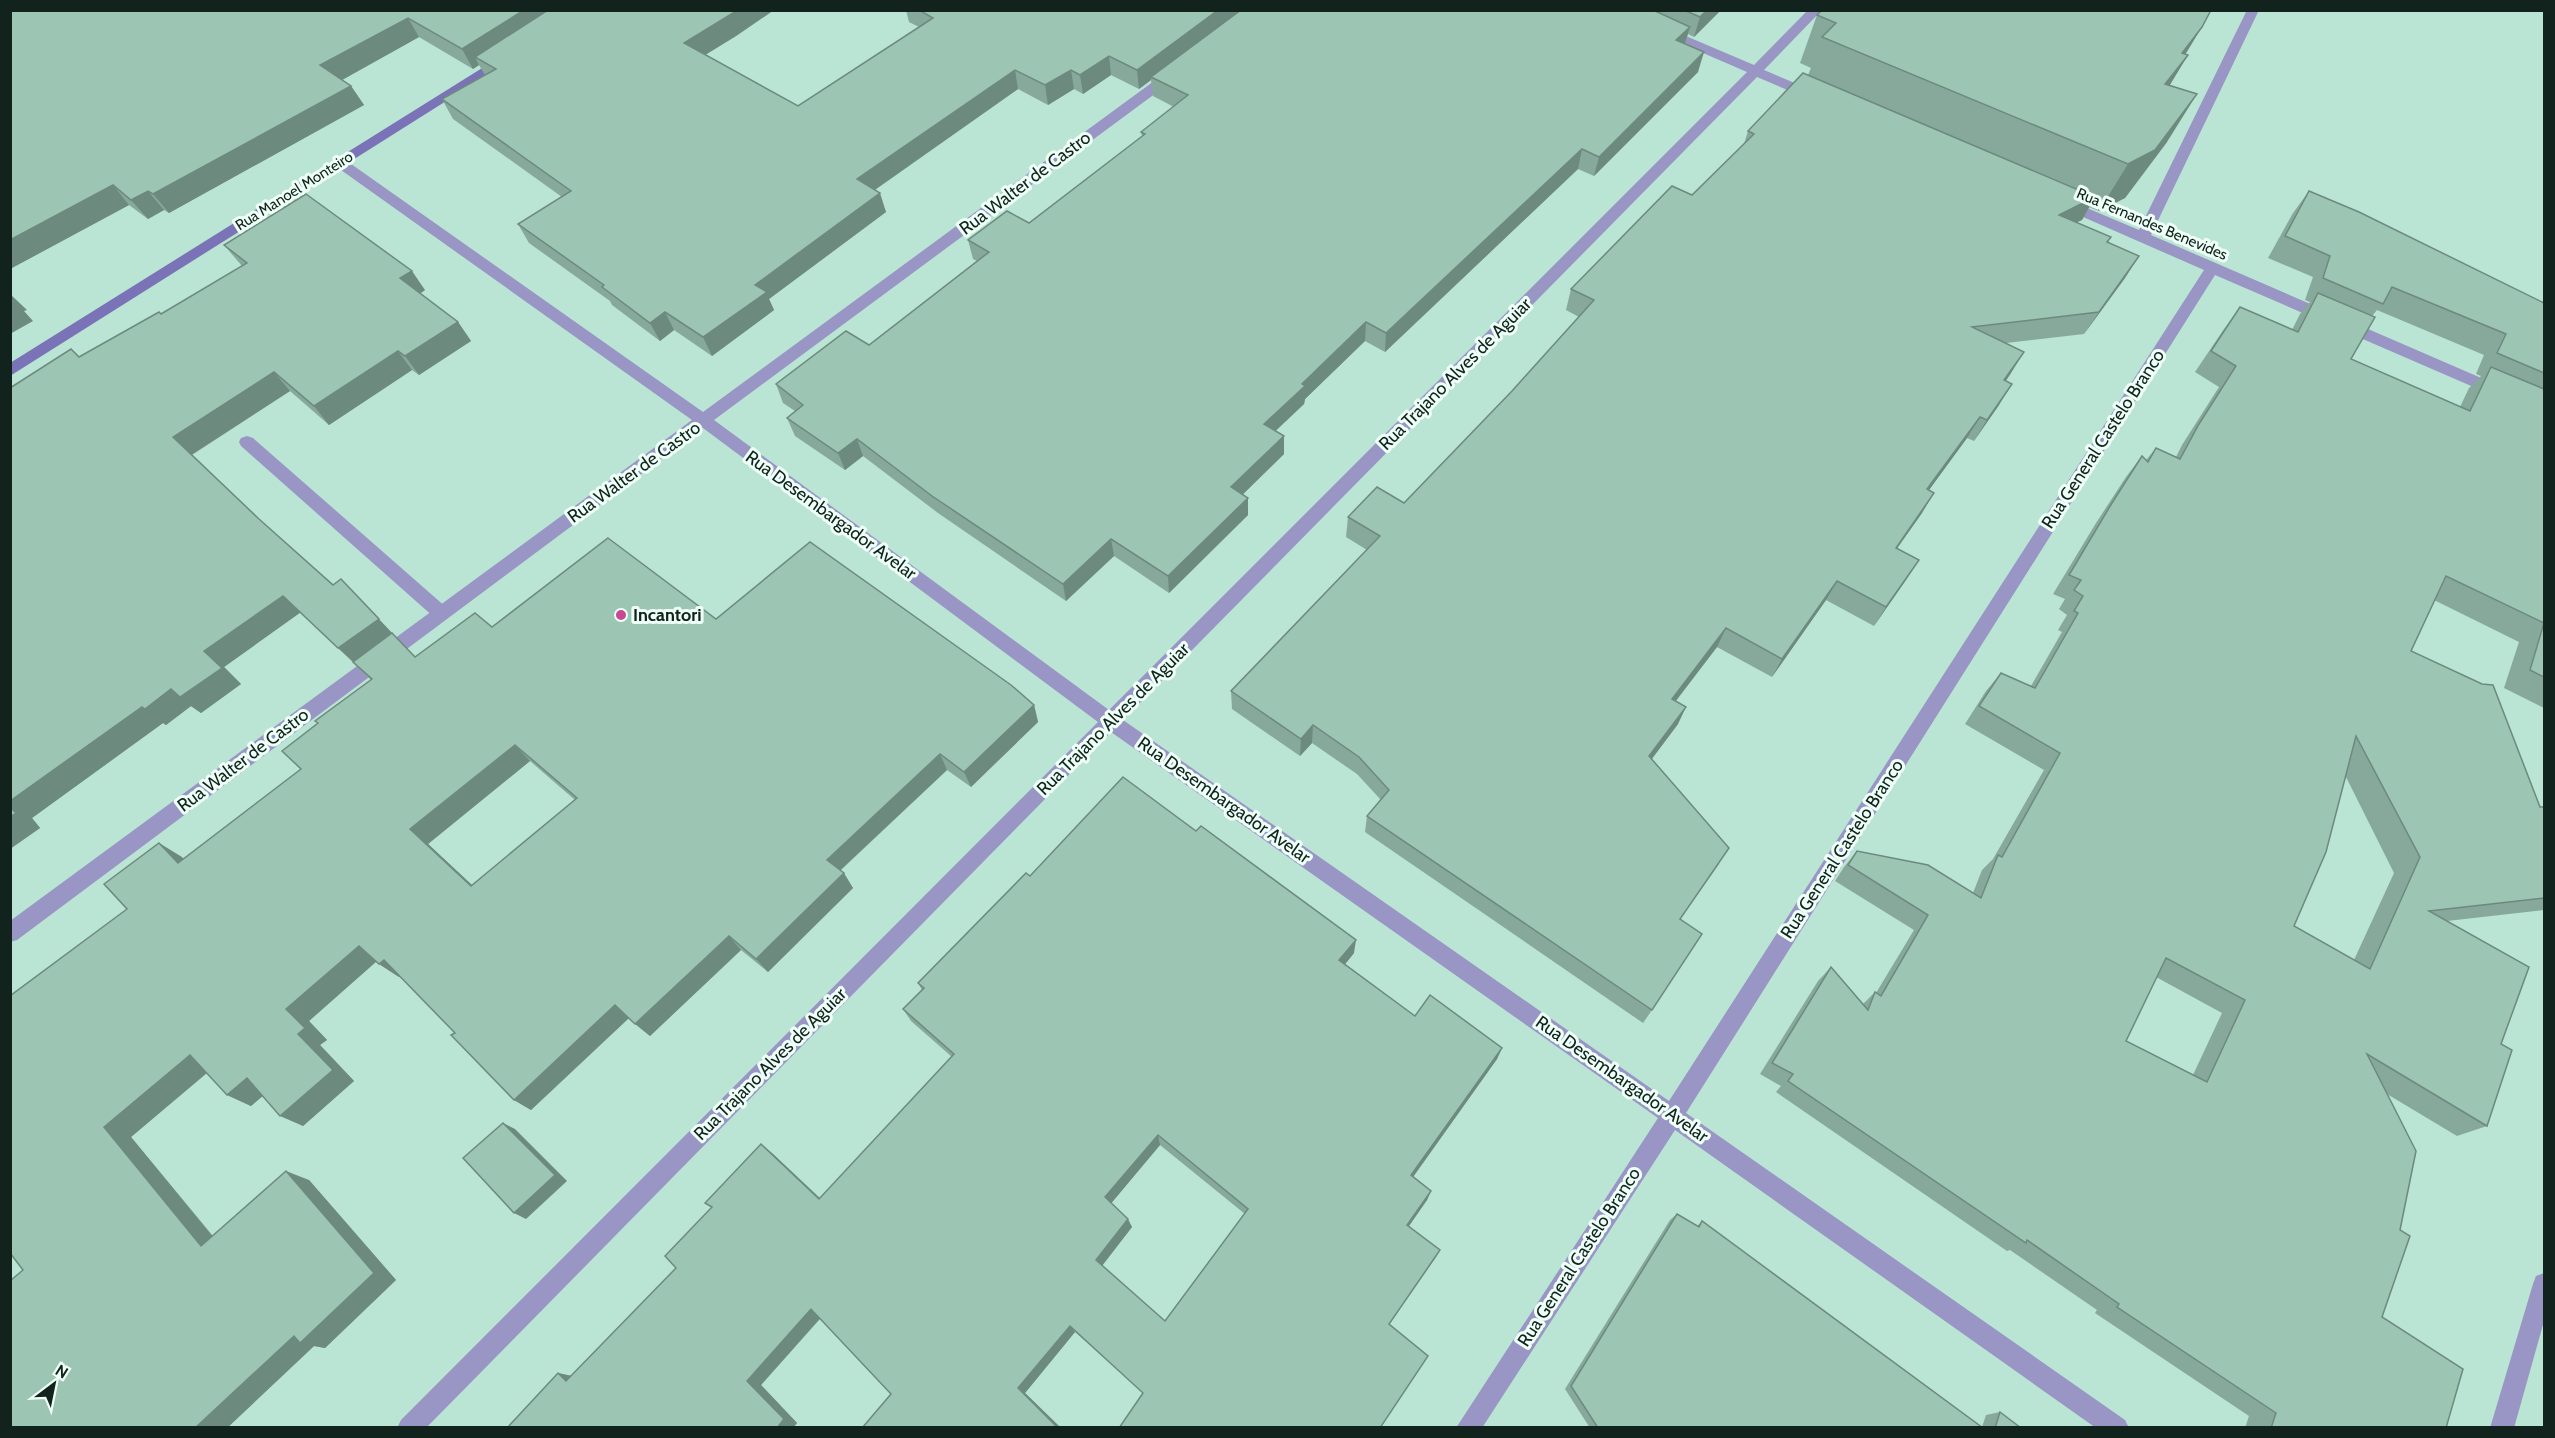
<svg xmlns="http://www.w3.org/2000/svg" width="2555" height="1438" font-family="Cabin,sans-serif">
  <rect width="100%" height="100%" fill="#bae4d3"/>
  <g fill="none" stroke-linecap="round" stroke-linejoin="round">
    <!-- lane -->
    <path fill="#9995c4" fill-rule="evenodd" d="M247,436L253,438L447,608L450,613L447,618L441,620L435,618L241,446L239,442L241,438Z"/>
    <!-- street -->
    <g fill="#9995c4" fill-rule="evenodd">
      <path d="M1808,10H1822L1764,70L1816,92L1818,95L1816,98H1806L1757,77L1123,720L1669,1101L2204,270L2058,206L2056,203L2058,200H2068L2139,230L2247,10H2259L2151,235L2502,387L2505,391L2502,395H2492L2215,275L1686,1113L2125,1420L2129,1428H2096L1675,1130L1482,1428H1456L1658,1118L1111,732L426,1428H397L401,1420L1098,722L703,428L17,940L10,942V921L692,420L334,165L332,162L334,159H344L703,412L1165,73H1175L1176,76L1175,79L714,420L1109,710L1747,72L1659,34L1657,31L1659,28H1667L1754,65Z"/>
      <path d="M2544,1273V1321L2514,1428H2490L2533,1284L2536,1276Z"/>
    </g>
    <!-- secondary -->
    <path fill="#7b73b7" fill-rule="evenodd" d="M503,55L509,59L508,62L10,376V363Z"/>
  </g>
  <!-- wall -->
  <g fill="#86a99b" fill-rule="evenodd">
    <path d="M10,10H774L736,36L705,55L798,106L919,27L909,22L906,10H1721L1694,37L1688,34L1685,44L1698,72L1594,176L1578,169L1385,352L1365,341L1305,399L1304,404L1275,431L1284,436V454L1243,494L1248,498V515L1169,593L1114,556L1066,601L938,513L863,456L845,470L795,436L787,418L795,411L783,403L776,384L869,345L977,261L973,259L968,240L1029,223L1142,136L1141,132L1174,107L1153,96L1151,80L1139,89L1111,75L1083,94L1074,89L1048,105L1018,89L875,190L886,212L769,299L774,310L712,356L674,330L660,341L612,305L610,301L529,243L518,224L562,197L453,119L442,99L485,75L479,65L473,69L419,37L342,80L351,86L364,105L169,213L164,210L148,219L129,205L10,269Z"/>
    <path d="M2211,10L2185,54L2188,55L2169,86L2167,142L2125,198L2099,211L2089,207L2082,220L2076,222L2111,237L2108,242L2125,278L2084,334L2006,343L2011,373L2006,381L1999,405L1974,441L1967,438L1929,490L1922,513L1897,548L1919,560L1874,626L1826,600L1772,677L1717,647L1676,701L1678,724L1652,759L1719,864L1680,919L1652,1010L1643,1023L1365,832L1367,816L1381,800L1357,774L1312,743L1300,756L1232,709L1231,691L1367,550L1346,537L1348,517L1404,503L1512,391L1579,317L1566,310L1571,289L1692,195L1744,144L1748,131L1808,75L1811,68L1800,63L1817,15Z"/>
    <path d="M2309,191L2544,303V708L2504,688L2519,642L2434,600L2411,651L2540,807H2544V910L2447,921L2501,1044L2487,1126L2457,1136L2387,1094L2382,1317L2446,1428H2245L2249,1416L2095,1313L2097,1310L2010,1250L2007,1251L1776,1092L1781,1086L1760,1074L1818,981L1831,967L1863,1004L1875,992L1876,993L1914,930L1835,881L1844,867L1857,851L1973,893L1982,870L1993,859L2044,770L1965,724L1986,691L2001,673L2031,686L2062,632L2058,630L2067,615L2059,609L2065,599L2053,594L2096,523L2126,477L2142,456L2146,460L2156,448L2176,457L2182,445L2219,387L2195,372L2224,329L2240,307L2292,330L2300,314L2310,302L2305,300L2313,277L2268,258L2293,213ZM2377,310L2484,355L2476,374L2481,376L2469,388L2460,407L2351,359L2372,316ZM2346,777L2394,873L2354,960L2294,926ZM2156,977L2222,1013L2193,1075L2126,1041Z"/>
    <path d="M224,245L425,290L420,294L458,322L471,341L419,375L412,370L329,425L290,391L192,455L259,519L416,657L492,627L716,619L1034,705L1038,722L971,787L947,770L840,871L853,888L768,972L741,950L650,1036L629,1018L531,1110L514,1100L455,1033L400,976L399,977L376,962L309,1021L327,1040L320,1045L354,1081L303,1126L262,1096L251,1106L227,1095L207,1073L131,1137L213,1236L309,1180L396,1280L325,1348L314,1346L227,1428H10L23,1270L127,909L159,843L184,859L301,769L371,680L301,612L224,667L241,684L201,713L191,706L166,725L163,723L32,818L40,828L10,849V388L79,357L161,314L242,266ZM530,761L575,800L472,885L428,844Z"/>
    <path d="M1030,876L1354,953L1345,964L1415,1016L1502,1048L1497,1059L1413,1177L1431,1191L1427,1200L1409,1226L1436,1257L1143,1393L1075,1332L1025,1393L1061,1428H862L891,1394L820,1319L761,1385L797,1423L793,1428H507L558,1373L572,1376L676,1268L712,1207L761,1144L773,1154L820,1198L952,1057L911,1021L903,1009L922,990L918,983ZM1160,1145L1245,1214L1165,1321L1102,1266L1132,1227L1111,1203Z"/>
    <path d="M1677,1214L1697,1226L1702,1221L1982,1427L1986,1415L2000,1412L2021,1428H1590L1565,1389L1670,1220Z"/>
  </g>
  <!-- shaded-wall -->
  <g fill="#6d8a7e">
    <path d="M524,10H565L475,57L479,65L473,69L462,49Z"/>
    <path d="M738,10H774L736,36L692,63L684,43Z"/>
    <path d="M1218,10H1246L1151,77V80L1139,89L1137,70Z"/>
    <path d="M1707,10H1721L1694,37L1700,17Z"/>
    <path d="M408,18L419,37L333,85L320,65Z"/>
    <path d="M1690,27L1684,46L1676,40Z"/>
    <path d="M2202,27L2174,73L2188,55L2159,103L2136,132L2182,53Z"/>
    <path d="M1704,52L1698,72L1594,176L1599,157Z"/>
    <path d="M1109,56L1111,75L1083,94L1080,75Z"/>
    <path d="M1015,70L1018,89L863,198L857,179Z"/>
    <path d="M1071,70L1074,89L1048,105L1045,85Z"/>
    <path d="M351,86L364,105L169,213L153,194Z"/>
    <path d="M2197,94L2167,142L2125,198L2099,211L2128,164Z"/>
    <path d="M1582,149L1578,169L1385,352L1386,333Z"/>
    <path d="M113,185L129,205L10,269V240Z"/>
    <path d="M148,191L164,210L148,219L131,200Z"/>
    <path d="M880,193L886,212L769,299L774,310L712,356L703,337L755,285Z"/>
    <path d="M2095,197L2082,220L2046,237L2059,215Z"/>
    <path d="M2139,256L2125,278L2084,334L2099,312Z"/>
    <path d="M412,271L425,290L413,298L400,278Z"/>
    <path d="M10,294L27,310L24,311L33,321L10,334Z"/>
    <path d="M665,312L674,330L660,341L650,323Z"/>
    <path d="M458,322L471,341L419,375L405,356Z"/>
    <path d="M1366,322L1365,341L1305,399L1304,404L1264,442V424L1302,384Z"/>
    <path d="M398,351L412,370L329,425L314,406Z"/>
    <path d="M2024,352L2011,373L1991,401L2004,380Z"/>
    <path d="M274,372L290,391L191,455L173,437Z"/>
    <path d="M2012,384L1999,405L1974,441L1987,420Z"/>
    <path d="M1980,417L1967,438L1915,509L1927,489Z"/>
    <path d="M1284,436V454L1232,505L1231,487Z"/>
    <path d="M857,439L863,456L845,470L838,453Z"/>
    <path d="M1934,493L1922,513L1884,567L1896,548Z"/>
    <path d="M1248,498V515L1169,593L1168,576Z"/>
    <path d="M1111,539L1114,556L1066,601L1063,584Z"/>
    <path d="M1919,560L1906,580L1874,626L1886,607Z"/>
    <path d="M341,579L432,675L356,664L338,648Z"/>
    <path d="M1837,581L1826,600L1772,677L1782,659Z"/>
    <path d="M283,596L301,612L224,667L241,684L201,713L191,706L166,725L163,723L32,818L40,828L10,849V801L142,707L171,689L204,651Z"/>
    <path d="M1726,628L1717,647L1664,716L1672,699Z"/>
    <path d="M1034,705L1038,722L971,787L964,772Z"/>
    <path d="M1686,707L1678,724L1641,773L1649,756Z"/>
    <path d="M1313,725L1312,743L1300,756L1301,739Z"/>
    <path d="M515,745L530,761L428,844L488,900L471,886L410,829Z"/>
    <path d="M940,754L947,770L836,874L827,860Z"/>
    <path d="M159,843L182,857L201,878L178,863Z"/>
    <path d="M844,873L853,888L768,972L756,959Z"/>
    <path d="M729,936L741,950L650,1036L635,1024Z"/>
    <path d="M1356,940L1354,953L1338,973L1339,960Z"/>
    <path d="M359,946L379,959L309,1021L327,1040L320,1045L354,1081L303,1126L280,1116L286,1009Z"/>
    <path d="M384,960L404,973L399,977L379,964Z"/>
    <path d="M615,1005L630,1017L531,1110L514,1100Z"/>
    <path d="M1502,1048L1497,1059L1408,1184L1411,1175Z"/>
    <path d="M190,1055L215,1066L131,1137L227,1254L201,1246L104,1127Z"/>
    <path d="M247,1078L271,1089L251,1106L227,1095Z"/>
    <path d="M503,1123L515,1129L567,1181L526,1219L514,1213Z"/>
    <path d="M1158,1135L1160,1145L1109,1206L1105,1197Z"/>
    <path d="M761,1144L773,1154L830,1208L819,1199Z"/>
    <path d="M286,1171L309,1180L396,1280L325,1348L314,1346L227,1428H195Z"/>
    <path d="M1431,1191L1427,1200L1404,1233L1407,1225Z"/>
    <path d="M1128,1219L1132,1227L1101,1267L1096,1260Z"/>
    <path d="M1440,1250L1436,1257L1386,1329L1389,1324Z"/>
    <path d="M811,1309L823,1315L761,1385L797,1423L793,1428H777L747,1381Z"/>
    <path d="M1070,1326L1075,1332L1025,1393L1061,1428H1058L1018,1388Z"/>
    <path d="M558,1373L576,1377L566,1381Z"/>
  </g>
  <!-- building -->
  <g fill="#9cc5b4" stroke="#6d8a7e" stroke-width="1.5" fill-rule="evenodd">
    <path d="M10,10H524L462,49L408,18L320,65L351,86L153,194L148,191L131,200L113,185L10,240Z"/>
    <path d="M548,10H738L684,43L798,106L933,18L919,10H1218L1137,70L1109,56L1080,75L1071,70L1045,85L1015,70L857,179L880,193L755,285L767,292L703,337L665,312L650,323L602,287L604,285L518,224L571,191L442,99L496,69L475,57Z"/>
    <path d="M1241,10H1653L1690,27L1676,40L1704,52L1599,157L1582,149L1386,333L1366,322L1302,384L1305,386L1264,424L1284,436L1231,487L1248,498L1168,576L1111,539L1063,584L932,496L857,439L838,453L787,418L803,405L776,384L846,331L869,345L989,252L968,240L1007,211L1029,223L1145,134L1141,132L1188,95L1151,77Z"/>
    <path d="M1684,10H1707L1700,17Z"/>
    <path d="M1822,10H2211L2202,27L2182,53L2188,55L2165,84L2197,94L2155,150L2128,164L1822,37L1836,23L1817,15Z"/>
    <path d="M1803,73L2095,197L2059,215L2111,237L2107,242L2139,256L2099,312L1972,327L2024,352L2004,380L2012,384L1987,420L1980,417L1927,489L1934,493L1896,548L1919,560L1886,607L1837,581L1782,659L1726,628L1672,699L1686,707L1649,756L1729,848L1680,919L1702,934L1652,1010L1367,816L1389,790L1359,757L1313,725L1301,739L1231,691L1380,536L1348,517L1377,487L1404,503L1512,391L1594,300L1571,289L1672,186L1692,195L1754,134L1748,131Z"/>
    <path d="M2309,191L2359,212L2544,303V373L2497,353L2506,334L2392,287L2383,304L2323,278L2330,256L2285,236Z"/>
    <path d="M306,194L412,271L400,278L458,322L405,356L398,351L314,406L274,372L173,437L259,519L333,585L341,579L379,619L338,648L283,596L204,651L222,668L180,697L171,689L145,709L142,707L10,801V388L71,349L79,357L159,312L161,314L247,263L224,245Z"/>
    <path d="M2318,293L2375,317L2351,359L2470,411L2491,367L2544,389V677L2530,670L2544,623L2446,576L2411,651L2482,684L2493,685L2540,807H2544V898L2429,911L2529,967L2501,1044L2512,1050L2487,1126L2367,1054L2416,1151L2400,1230L2410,1236L2382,1317L2463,1369L2446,1428H2271L2276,1413L2117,1307L2119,1304L2027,1240L2026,1243L1788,1081L1793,1074L1772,1063L1831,967L1868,1010L1875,992L1881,996L1928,915L1848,865L1857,851L1928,865L1981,898L1998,855L2002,857L2060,753L1979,706L2001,673L2035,688L2078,613L2074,611L2083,596L2074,590L2081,580L2069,575L2112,503L2142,456L2148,462L2156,448L2180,459L2199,424L2236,366L2211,351L2240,307L2298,332ZM2356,736L2420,857L2370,969L2294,926L2326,852ZM2166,958L2245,1000L2207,1082L2126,1041Z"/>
    <path d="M10,299L14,302L10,304Z"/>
    <path d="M608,538L716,619L810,542L1011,685L1034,705L964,772L940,754L827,860L844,873L756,959L729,936L635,1024L615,1005L514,1100L451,1035L455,1033L384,960L379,964L359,946L286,1009L305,1028L298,1034L333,1070L280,1116L247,1078L227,1095L190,1055L104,1127L201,1246L286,1171L374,1273L300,1343L294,1336L195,1428H10V1281L23,1270L10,1253V996L127,909L104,884L159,843L178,863L301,769L282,751L318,723L315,721L372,679L353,662L392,633L415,657L475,613L492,627ZM515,745L577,798L471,886L410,829Z"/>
    <path d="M1123,777L1196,831L1201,826L1356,940L1339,960L1415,1016L1430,995L1502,1048L1411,1175L1431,1191L1407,1225L1440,1250L1389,1324L1428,1356L1380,1428H1119L1143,1393L1070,1326L1018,1388L1058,1428H862L891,1394L811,1309L747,1381L784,1419L777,1428H507L558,1373L566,1381L676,1268L665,1256L712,1207L705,1203L761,1144L819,1199L954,1054L903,1009L924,988L918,983L1026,873L1030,876ZM1158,1135L1248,1209L1165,1321L1096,1260L1128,1219L1105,1197Z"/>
    <path d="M10,807L16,813L10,817Z"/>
    <path d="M503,1123L555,1175L514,1213L463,1158Z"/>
    <path d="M1677,1214L1699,1227L1702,1221L1983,1428H1598L1571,1386Z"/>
    <path d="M2000,1412L2021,1428H1995Z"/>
  </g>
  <!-- markers -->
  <circle fill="#c84892" stroke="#eefff8" stroke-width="2" cx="621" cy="615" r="6"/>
  <g text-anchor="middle" stroke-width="6" stroke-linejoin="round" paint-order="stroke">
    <!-- far-street labels -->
    <g font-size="15" fill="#12221c" stroke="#eefff8">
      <text transform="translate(294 191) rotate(-32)" y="5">Rua Manoel Monteiro</text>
      <text transform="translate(2152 224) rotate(23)" y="5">Rua Fernandes Benevides</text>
    </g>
    <!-- street labels -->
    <g font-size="18" fill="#12221c" stroke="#eefff8">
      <text transform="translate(1025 183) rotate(-37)" y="6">Rua Walter de Castro</text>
      <text transform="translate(1455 374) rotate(-45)" y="6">Rua Trajano Alves de Aguiar</text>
      <text transform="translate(2103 439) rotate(-57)" y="6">Rua General Castelo Branco</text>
      <text transform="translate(634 472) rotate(-36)" y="6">Rua Walter de Castro</text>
      <text transform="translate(831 515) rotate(36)" y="6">Rua Desembargador Avelar</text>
      <text transform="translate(1113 719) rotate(-45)" y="6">Rua Trajano Alves de Aguiar</text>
      <text transform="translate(243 760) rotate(-37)" y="6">Rua Walter de Castro</text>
      <text transform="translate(1224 800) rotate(35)" y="6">Rua Desembargador Avelar</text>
      <text transform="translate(1842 849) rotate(-57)" y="6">Rua General Castelo Branco</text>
      <text transform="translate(770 1064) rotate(-45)" y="6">Rua Trajano Alves de Aguiar</text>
      <text transform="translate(1622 1079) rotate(35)" y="6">Rua Desembargador Avelar</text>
      <text transform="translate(1579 1257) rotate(-57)" y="6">Rua General Castelo Branco</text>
    </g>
    <!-- poi labels -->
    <g font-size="18" font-weight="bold" fill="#12221c" stroke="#eefff8" text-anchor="start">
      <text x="633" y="621">Incantori</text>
    </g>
  </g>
  <!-- border -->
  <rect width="2555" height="1438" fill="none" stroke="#12221c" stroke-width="24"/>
  <!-- north arrow -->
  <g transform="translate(54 1384) rotate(32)" stroke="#eefff8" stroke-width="4.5" paint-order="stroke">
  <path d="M0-4.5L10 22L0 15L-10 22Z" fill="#12221c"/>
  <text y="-9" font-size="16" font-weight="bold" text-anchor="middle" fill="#12221c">N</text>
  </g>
</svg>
